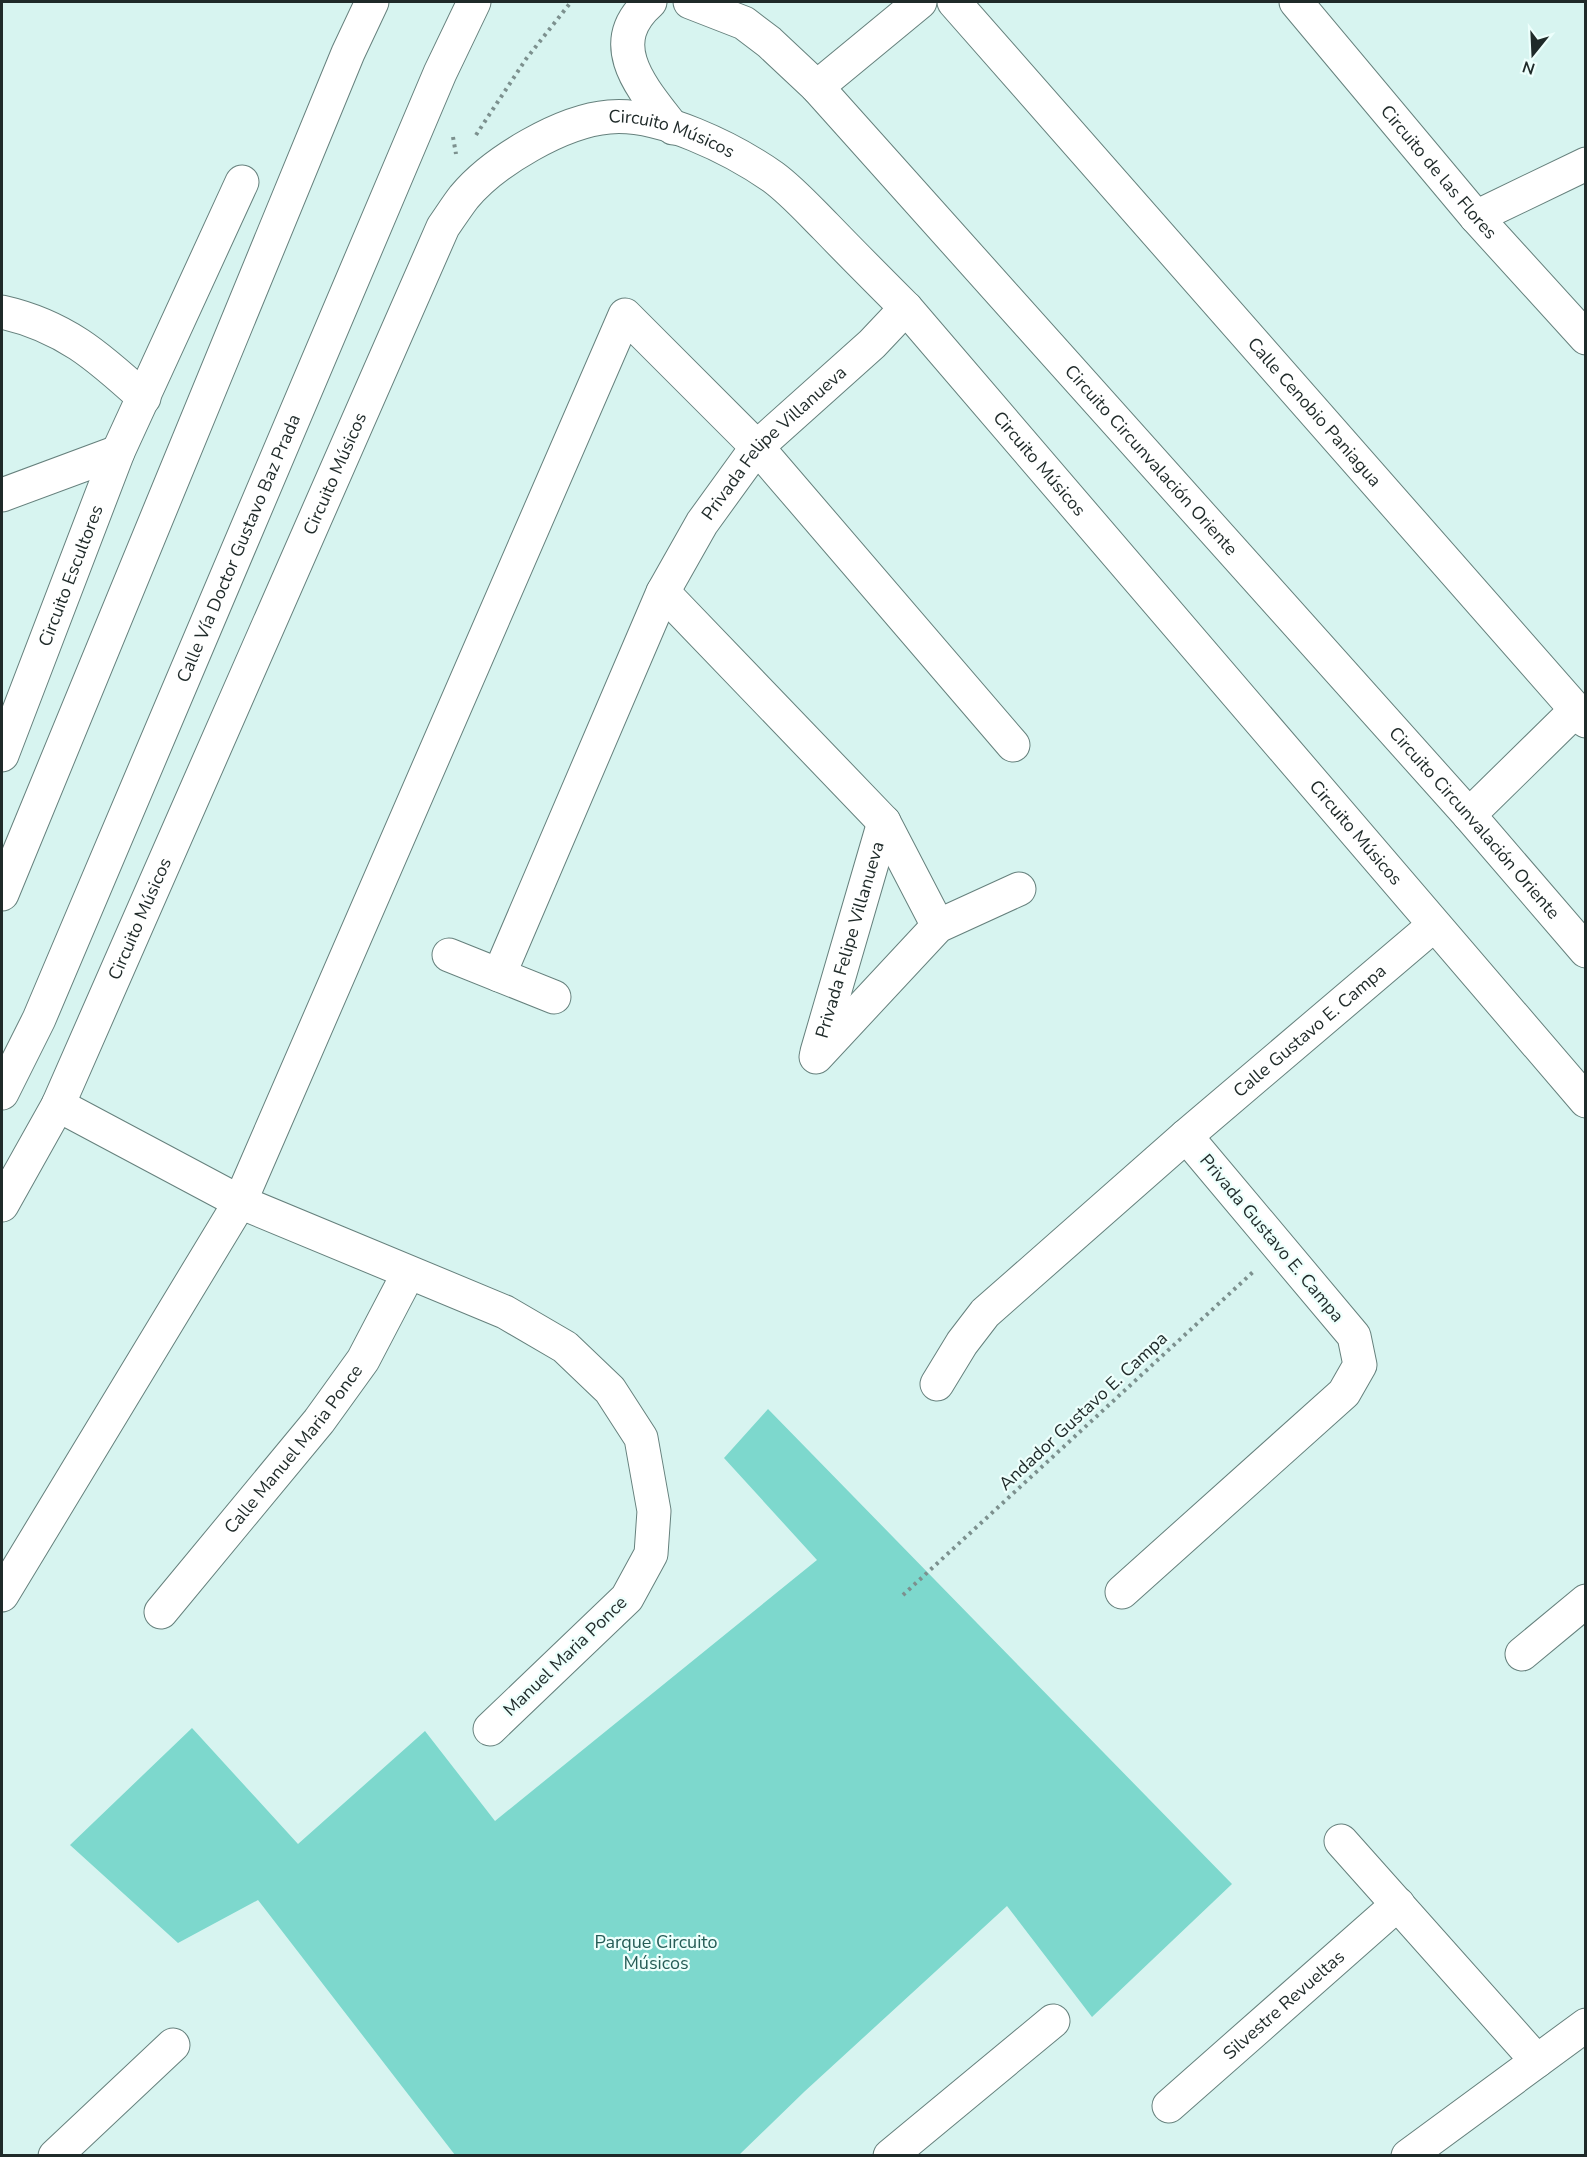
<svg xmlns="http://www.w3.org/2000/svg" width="1587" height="2157" font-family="'Nunito Sans',sans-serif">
  <rect width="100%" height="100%" fill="#d7f4f0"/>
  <!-- green -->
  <path fill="#7dd8cd" d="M768,1409L1232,1884L1092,2017L1007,1906L804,2092L739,2155H455L258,1900L178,1943L70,1845L192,1728L298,1844L425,1731L495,1821L817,1560L724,1458Z"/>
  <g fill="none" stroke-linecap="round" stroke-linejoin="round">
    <defs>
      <g id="minor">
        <path d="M650,2C601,45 644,90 673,128"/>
        <path id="s1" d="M690,2L744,23L769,42L817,87L1469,815L1586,951"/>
        <path id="s2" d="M954,2L1586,721"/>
        <path id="s3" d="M1296,2L1476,217L1586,338"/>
        <path d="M817,87L920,2"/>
        <path d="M1476,217L1586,164"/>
        <path d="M2,312C64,326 98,356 144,398"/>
        <path d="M2,495L118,452"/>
        <path d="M663,592L884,822L938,926"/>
        <path id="s4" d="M2,755L118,452L242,182"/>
        <path d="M1469,815L1576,710"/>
        <path d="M449,955L554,997"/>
        <path id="s5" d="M499,975L663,592L702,523L757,447L872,344L906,308"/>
        <path id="s6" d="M817,1052L884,822"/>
        <path d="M816,1057L938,926L1019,889"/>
        <path d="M58,1105L240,1202L505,1312L565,1347L610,1390L641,1438L654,1511L651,1554L627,1598L490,1729"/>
        <path id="s7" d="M2,1205L58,1105L443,227C450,217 457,206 464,197C494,161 562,121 609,117C659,112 733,149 773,177C792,191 809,210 826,227C852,254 879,281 906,308L1586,1101"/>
        <path id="s8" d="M937,1384L962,1343L985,1313L1186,1136L1433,926"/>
        <path d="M1122,1592L1344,1393L1360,1365L1354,1336L1186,1136"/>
        <path d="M2,1595L240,1202L625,315L757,447L1013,745"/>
        <path id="s9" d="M161,1612L319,1421L363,1360L408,1274"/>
        <path d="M1522,1654L1586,1601"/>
        <path d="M1341,1841L1537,2061"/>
        <path id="s10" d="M1169,2106L1398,1904"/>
        <path d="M55,2156L173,2045"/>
        <path d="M890,2156L1053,2021"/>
        <path d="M1408,2156L1586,2025"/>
      </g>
      <g id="major">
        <path d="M2,894L348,53L372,2"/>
        <path id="s11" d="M2,1093L39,1019L440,73L474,2"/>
      </g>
    </defs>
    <!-- minor casing -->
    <use href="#minor" stroke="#66817d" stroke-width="35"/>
    <!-- major casing -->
    <use href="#major" stroke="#66817d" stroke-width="35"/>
    <!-- path -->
    <g stroke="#7c908e" stroke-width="4" stroke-dasharray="3 4.5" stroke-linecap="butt">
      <path d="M476,135L526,59L571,2"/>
      <path d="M453,137L456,154"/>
      <path d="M903,1595L1253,1272"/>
    </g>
    <!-- minor -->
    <use href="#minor" stroke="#fff" stroke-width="33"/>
    <!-- major -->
    <use href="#major" stroke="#fff" stroke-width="33"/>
  </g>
  <g text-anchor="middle" stroke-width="4.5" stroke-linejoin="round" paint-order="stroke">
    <!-- street labels -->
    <g font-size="18" fill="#1f2a29" stroke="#edfffc">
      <text dy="6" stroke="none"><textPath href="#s7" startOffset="1344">Circuito Músicos</textPath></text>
      <text dy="6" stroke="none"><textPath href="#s3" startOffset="222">Circuito de las Flores</textPath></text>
      <text dy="6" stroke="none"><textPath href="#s2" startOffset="546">Calle Cenobio Paniagua</textPath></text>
      <text dy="6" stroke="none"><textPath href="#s5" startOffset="604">Privada Felipe Villanueva</textPath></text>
      <text dy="6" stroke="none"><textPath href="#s1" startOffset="656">Circuito Circunvalación Oriente</textPath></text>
      <text dy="6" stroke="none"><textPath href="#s7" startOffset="1848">Circuito Músicos</textPath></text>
      <text dy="6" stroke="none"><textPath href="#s7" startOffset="804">Circuito Músicos</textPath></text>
      <text dy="6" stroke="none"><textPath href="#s11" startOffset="594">Calle Vía Doctor Gustavo Baz Prada</textPath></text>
      <text dy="6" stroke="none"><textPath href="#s4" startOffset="192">Circuito Escultores</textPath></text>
      <text dy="6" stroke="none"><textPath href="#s1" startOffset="1142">Circuito Circunvalación Oriente</textPath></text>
      <text dy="6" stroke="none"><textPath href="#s7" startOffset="2334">Circuito Músicos</textPath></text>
      <text dy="6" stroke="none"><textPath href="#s7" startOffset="318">Circuito Músicos</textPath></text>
      <text dy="6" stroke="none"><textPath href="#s6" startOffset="117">Privada Felipe Villanueva</textPath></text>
      <text dy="6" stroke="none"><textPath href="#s8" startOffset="516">Calle Gustavo E. Campa</textPath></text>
      <text transform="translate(1272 1238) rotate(50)" y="6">Privada Gustavo E. Campa</text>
      <text transform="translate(1083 1411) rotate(-43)" y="6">Andador Gustavo E. Campa</text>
      <text dy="6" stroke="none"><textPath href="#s9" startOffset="210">Calle Manuel Maria Ponce</textPath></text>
      <text transform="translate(565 1656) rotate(-44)" y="6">Manuel Maria Ponce</text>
      <text dy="6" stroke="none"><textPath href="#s10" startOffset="153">Silvestre Revueltas</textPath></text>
    </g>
    <!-- park labels -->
    <g font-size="18" fill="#265d57" stroke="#edfffc">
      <text x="656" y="1948">Parque Circuito<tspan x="656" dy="21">Músicos</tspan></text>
    </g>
  </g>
  <!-- border -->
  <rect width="1587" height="2157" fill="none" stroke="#1f2a29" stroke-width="6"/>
  <!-- north arrow -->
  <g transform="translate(1533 54) rotate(198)" stroke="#edfffc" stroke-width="4.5" paint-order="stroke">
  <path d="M0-4.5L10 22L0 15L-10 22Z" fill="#1f2a29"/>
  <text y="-9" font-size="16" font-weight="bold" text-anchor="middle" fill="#1f2a29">N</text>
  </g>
</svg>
